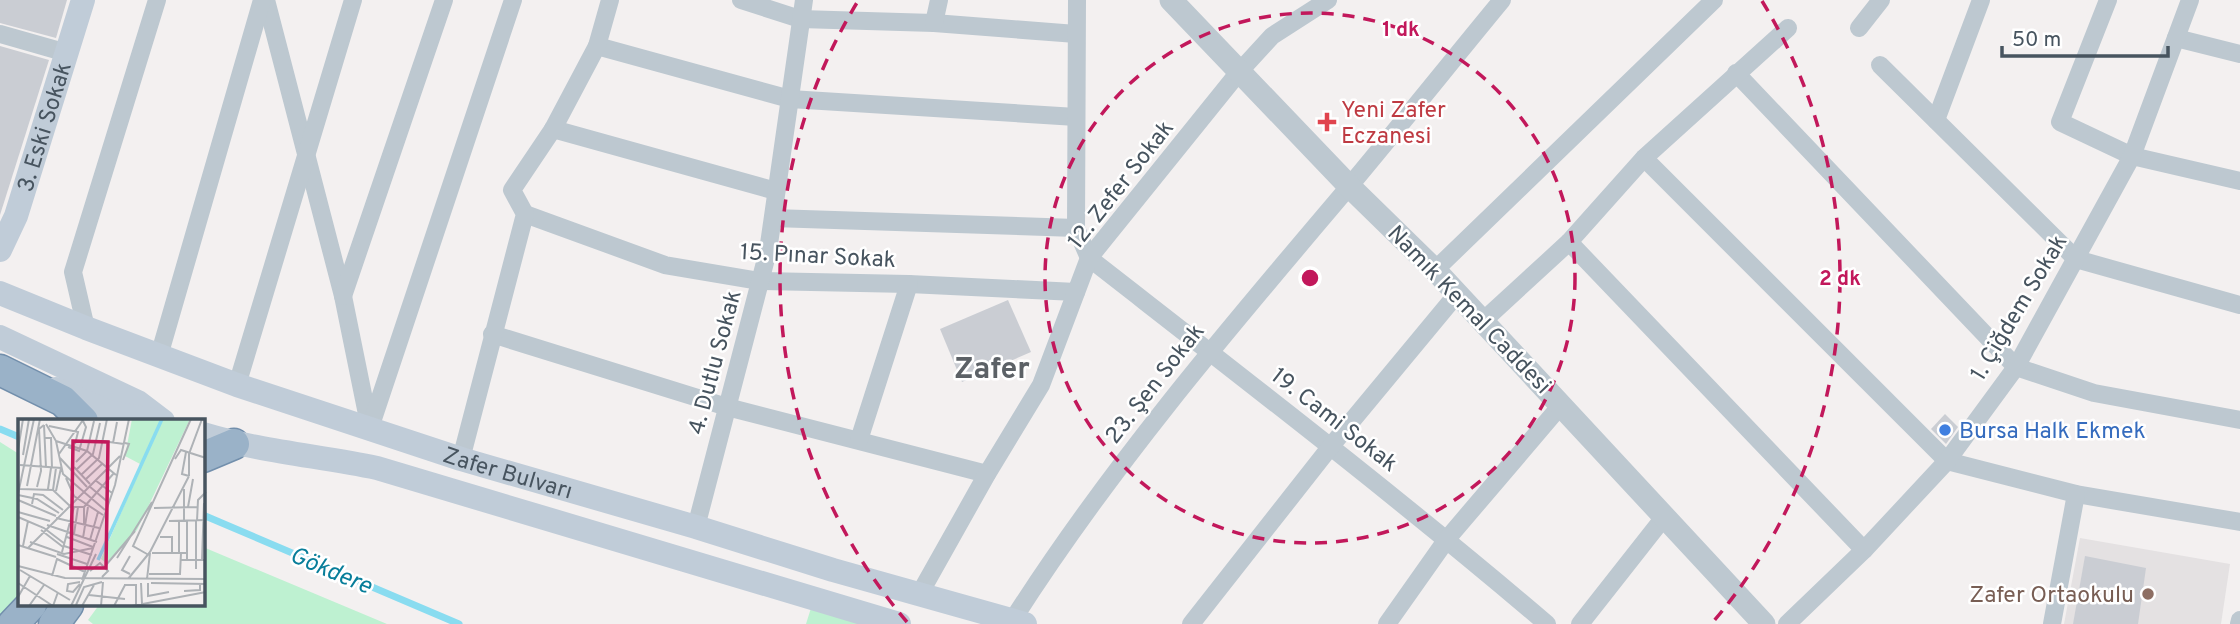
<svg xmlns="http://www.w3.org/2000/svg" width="2240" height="624" font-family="Overpass,sans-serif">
  <rect width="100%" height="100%" fill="#f3f0f0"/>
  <!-- education -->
  <path fill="#e4e1e2" d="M2080,538L2230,564L2221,624H2064Z"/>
  <!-- green -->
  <g fill="#bef1d1">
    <path d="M0,442L19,454V604L0,622Z"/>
    <path d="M203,547L387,624H93L88,620L99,605H203Z"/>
    <path d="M811,608L864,624H806Z"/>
  </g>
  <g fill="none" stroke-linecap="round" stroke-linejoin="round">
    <!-- stream -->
    <g stroke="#89dcf0" stroke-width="7">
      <path d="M0,429L19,437"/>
      <path d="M203,515L459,624"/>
    </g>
  </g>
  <!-- building -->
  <g fill="#cacdd3">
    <path d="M0,0H67L56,38L0,23Z"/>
    <path d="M0,46L49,60L0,215Z"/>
    <path d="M1008,300L1031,352L962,382L940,329Z"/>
    <path d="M1945,414L1958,427L1946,444L1931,429Z"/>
    <path d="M2085,556L2146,568L2138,624H2073Z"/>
  </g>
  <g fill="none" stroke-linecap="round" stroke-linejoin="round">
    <defs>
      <g id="trunk">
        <path d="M0,370L63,401L83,421"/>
        <path d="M203,457L234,444"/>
        <path d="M13,624L31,605"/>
        <path d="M54,624L68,605"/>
      </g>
    </defs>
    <!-- trunk casing -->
    <use href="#trunk" stroke="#728fac" stroke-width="33"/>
    <!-- minor -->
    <g stroke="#bdc8d0" stroke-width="18">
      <path d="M266,0L343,296L369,424"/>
      <path d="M741,0L800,19L934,23L1076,34"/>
      <path d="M2108,0L2060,122L2132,156L2240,181"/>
      <path d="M934,23L939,0"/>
      <path d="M1859,28L1881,0"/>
      <path d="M0,34L67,53"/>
      <path d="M2176,38L2240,54"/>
      <path d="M597,46L790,99L1076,117"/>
      <path d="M1880,65L2076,259L2240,305"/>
      <path d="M1736,73L2016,367L2094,393L2240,420"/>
      <path d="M1936,120L1981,0"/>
      <path d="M553,129L776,191"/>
      <path d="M1644,158L1947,461L2076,494L2240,522"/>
      <path d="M525,214L665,265L760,281L909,284L1076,292"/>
      <path d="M773,218L1076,228L1089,258C1243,378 1398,497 1547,624"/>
      <path d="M1076,228L1077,0"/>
      <path d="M1569,242L1864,550"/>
      <path d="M1435,270L1714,0"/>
      <path d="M343,296L444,0"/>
      <path d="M1483,321L1569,242L1644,158L1788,28"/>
      <path d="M86,328L73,272L157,0"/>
      <path d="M492,334L727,407L987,474"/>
      <path d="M159,356L262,0"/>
      <path d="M237,385L353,0"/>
      <path d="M370,428L513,0"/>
      <path d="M859,440L909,284"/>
      <path d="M461,459L525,214L512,190L553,129L597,46L610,0"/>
      <path d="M696,527L768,251L804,0"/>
      <path d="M919,595L987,474L1041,385L1089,258L1239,72L1272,36L1328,0"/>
      <path d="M1012,621C1110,467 1229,328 1347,189C1399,127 1450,63 1502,0"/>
      <path d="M1191,624L1331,446L1457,294"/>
      <path d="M1387,624L1447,539L1562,404"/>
      <path d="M1580,624L1665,516"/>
      <path d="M1787,624L1864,550L1947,461L2016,367L2132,156L2190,0"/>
      <path d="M2052,624L2076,494"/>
      <path d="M2239,624L2240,620"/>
    </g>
    <!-- tertiary -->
    <path stroke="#bdc8d0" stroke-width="23" d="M1171,0L1349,186L1435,270L1764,624"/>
    <!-- secondary -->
    <g stroke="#c0ccd8" stroke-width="24">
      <path id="s1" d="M0,250L16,216L83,0"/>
      <path id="s2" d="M0,293L86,328L237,385L461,459L696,527L833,570L1025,624"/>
      <path d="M0,337L138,402L163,421"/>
      <path d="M56,389L108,412L156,421"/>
      <path d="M203,434C259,451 319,456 377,468L899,624"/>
    </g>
    <!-- trunk -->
    <use href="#trunk" stroke="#9ab2c8" stroke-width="30"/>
  </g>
  <!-- distance rings -->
  <g fill="none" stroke="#c2185b" stroke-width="3.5" stroke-dasharray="12 9">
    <circle cx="1310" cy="278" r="265"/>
    <path d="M907 622A530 530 0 0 1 858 1M1762 1A530 530 0 0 1 1713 622"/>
  </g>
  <!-- markers -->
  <path fill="#e0444e" stroke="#fff" stroke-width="2.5" d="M1323.5 111.5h7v7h7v7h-7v7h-7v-7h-7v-7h7z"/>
  <circle fill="#3f7fe0" stroke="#fff" stroke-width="2.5" cx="1945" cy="430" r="7"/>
  <circle fill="#8d6e63" stroke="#fff" stroke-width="2.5" cx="2148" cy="594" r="7"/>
  <g text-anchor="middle" stroke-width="5" stroke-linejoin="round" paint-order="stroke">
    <!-- health labels -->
    <g font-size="23" fill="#be3a42" stroke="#fff" text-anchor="start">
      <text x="1341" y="117">Yeni Zafer<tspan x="1341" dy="26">Eczanesi</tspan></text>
    </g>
    <!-- street labels -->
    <g font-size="23" fill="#47545f" stroke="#fff">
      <text dy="8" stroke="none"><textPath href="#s1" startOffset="131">3. Eski Sokak</textPath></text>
      <text transform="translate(1120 184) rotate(-52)" y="8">12. Zefer Sokak</text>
      <text transform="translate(818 255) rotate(3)" y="8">15. Pınar Sokak</text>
      <text transform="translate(2018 307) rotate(-59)" y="8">1. Çiğdem Sokak</text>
      <text transform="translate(1470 309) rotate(46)" y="8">Namık Kemal Caddesi</text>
      <text transform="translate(714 362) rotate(-75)" y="8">4. Dutlu Sokak</text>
      <text transform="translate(1154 383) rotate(-52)" y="8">23. Şen Sokak</text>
      <text transform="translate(1335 419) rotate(38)" y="8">19. Cami Sokak</text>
      <text dy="8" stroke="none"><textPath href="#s2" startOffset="539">Zafer Bulvarı</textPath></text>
    </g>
    <!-- shop labels -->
    <g font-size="23" fill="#366cbe" stroke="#fff" text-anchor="start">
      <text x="1959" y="438">Bursa Halk Ekmek</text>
    </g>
    <!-- education labels -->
    <g font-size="23" fill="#785e54" stroke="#fff" text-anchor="end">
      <text x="2134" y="602">Zafer Ortaokulu</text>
    </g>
    <!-- water labels -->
    <g font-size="24" font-style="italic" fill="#087e9a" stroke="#fff">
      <text transform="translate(331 570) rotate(23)" y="8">Gökdere</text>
    </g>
    <!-- district labels -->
    <g font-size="30" font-weight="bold" fill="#5c6166" stroke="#fff">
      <text x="992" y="378">Zafer</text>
    </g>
  </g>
  <!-- overview -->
  <g transform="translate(18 419)">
    <rect width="187" height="187" fill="#f3f0f0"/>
    <path d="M114,0H172L119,111L88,144L83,140L124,46L107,37Z" fill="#bef1d1"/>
    <path fill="none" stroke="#89dcf0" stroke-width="3.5" d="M80,141L144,0"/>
    <path fill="none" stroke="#aeb2b6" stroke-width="2" d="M28,5L38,22L45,55L87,91M26,6L28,49M31,7L60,13L57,25M27,19H33L34,49M38,22L69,32L98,56M84,22L106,25M95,24L99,3M50,28L61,32L68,8L65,2M0,31L5,0M168,33L164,55L171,57M41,35L65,1M5,36L11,0M42,39L69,68M157,40L163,31L188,39M105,41L111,25L107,24M58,43L69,32L76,2M2,46L43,49L38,72M56,48L72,65M58,51L75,35L82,4M63,56L81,39L89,0M171,57V35L184,0M48,59L56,77L85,96M68,60L85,44M77,61L94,74M9,67L22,0M71,67L91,84M19,68L23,52L21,10L26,6M2,70L35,71L53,88H66M30,70L33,49M35,71L38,49M0,75L16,0M0,76L19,80L41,94M0,81L38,97M14,85L16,75L25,76L45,91M170,88L175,60M136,89L179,88M0,93L32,102M0,98L26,109L47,125M38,99L81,109M161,101V134M166,101V70M169,101V141M151,102L188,101M179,102L180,81L188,73M66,105V88L96,54M29,106L79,123M23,111L45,128M56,115L60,88M49,118L75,128M142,118H154V134M65,119L70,88M72,121L80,93M12,123L46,135L75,129M0,126L38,138M5,127L10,102M46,127L74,136M10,129L102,37M44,133L56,88M132,133L171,57M134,134H169M39,135L69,145M129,135L115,127L173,0M112,137L104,151L112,155M99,139L134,83M162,141H188M184,141L186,84M88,146L117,112M0,147L47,159L188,160M178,150V102M2,151L52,181M72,152L82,144L90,152L84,158M131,155H162L163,134M34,157L39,140L67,153M110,160L132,133M129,160L132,134M64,161L97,66L111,0M62,163L50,165L49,172L55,173L62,165M0,164L35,187L40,173M123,164L124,185M130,164V177L151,173M133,164L188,165M106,166H118V187M166,172L182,171V165M71,176L107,180M0,178L12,157M58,186L66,168L84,163M11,187L26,166M53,187L78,135M64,187L76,166M83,187L85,163M96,187L107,166M114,187L188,173"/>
    <path fill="#c2185b" fill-opacity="0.15" stroke="#c2185b" stroke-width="3.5" d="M55,22L90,23L88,149H53Z"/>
    <rect width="187" height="187" fill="none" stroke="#47545f" stroke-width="3.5"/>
  </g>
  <circle cx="1310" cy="278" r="10" fill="#c2185b" stroke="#fff" stroke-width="3.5"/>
  <g font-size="21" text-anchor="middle" font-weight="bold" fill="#c2185b" stroke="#fff" stroke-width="5" stroke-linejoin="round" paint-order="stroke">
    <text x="1401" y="36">1 dk</text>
    <text x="1840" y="285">2 dk</text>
  </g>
  <!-- scale -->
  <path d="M2002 46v10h166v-10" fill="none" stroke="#47545f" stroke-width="3.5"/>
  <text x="2012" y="46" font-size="21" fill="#47545f" stroke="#ffffff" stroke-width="5" paint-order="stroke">50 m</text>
</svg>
